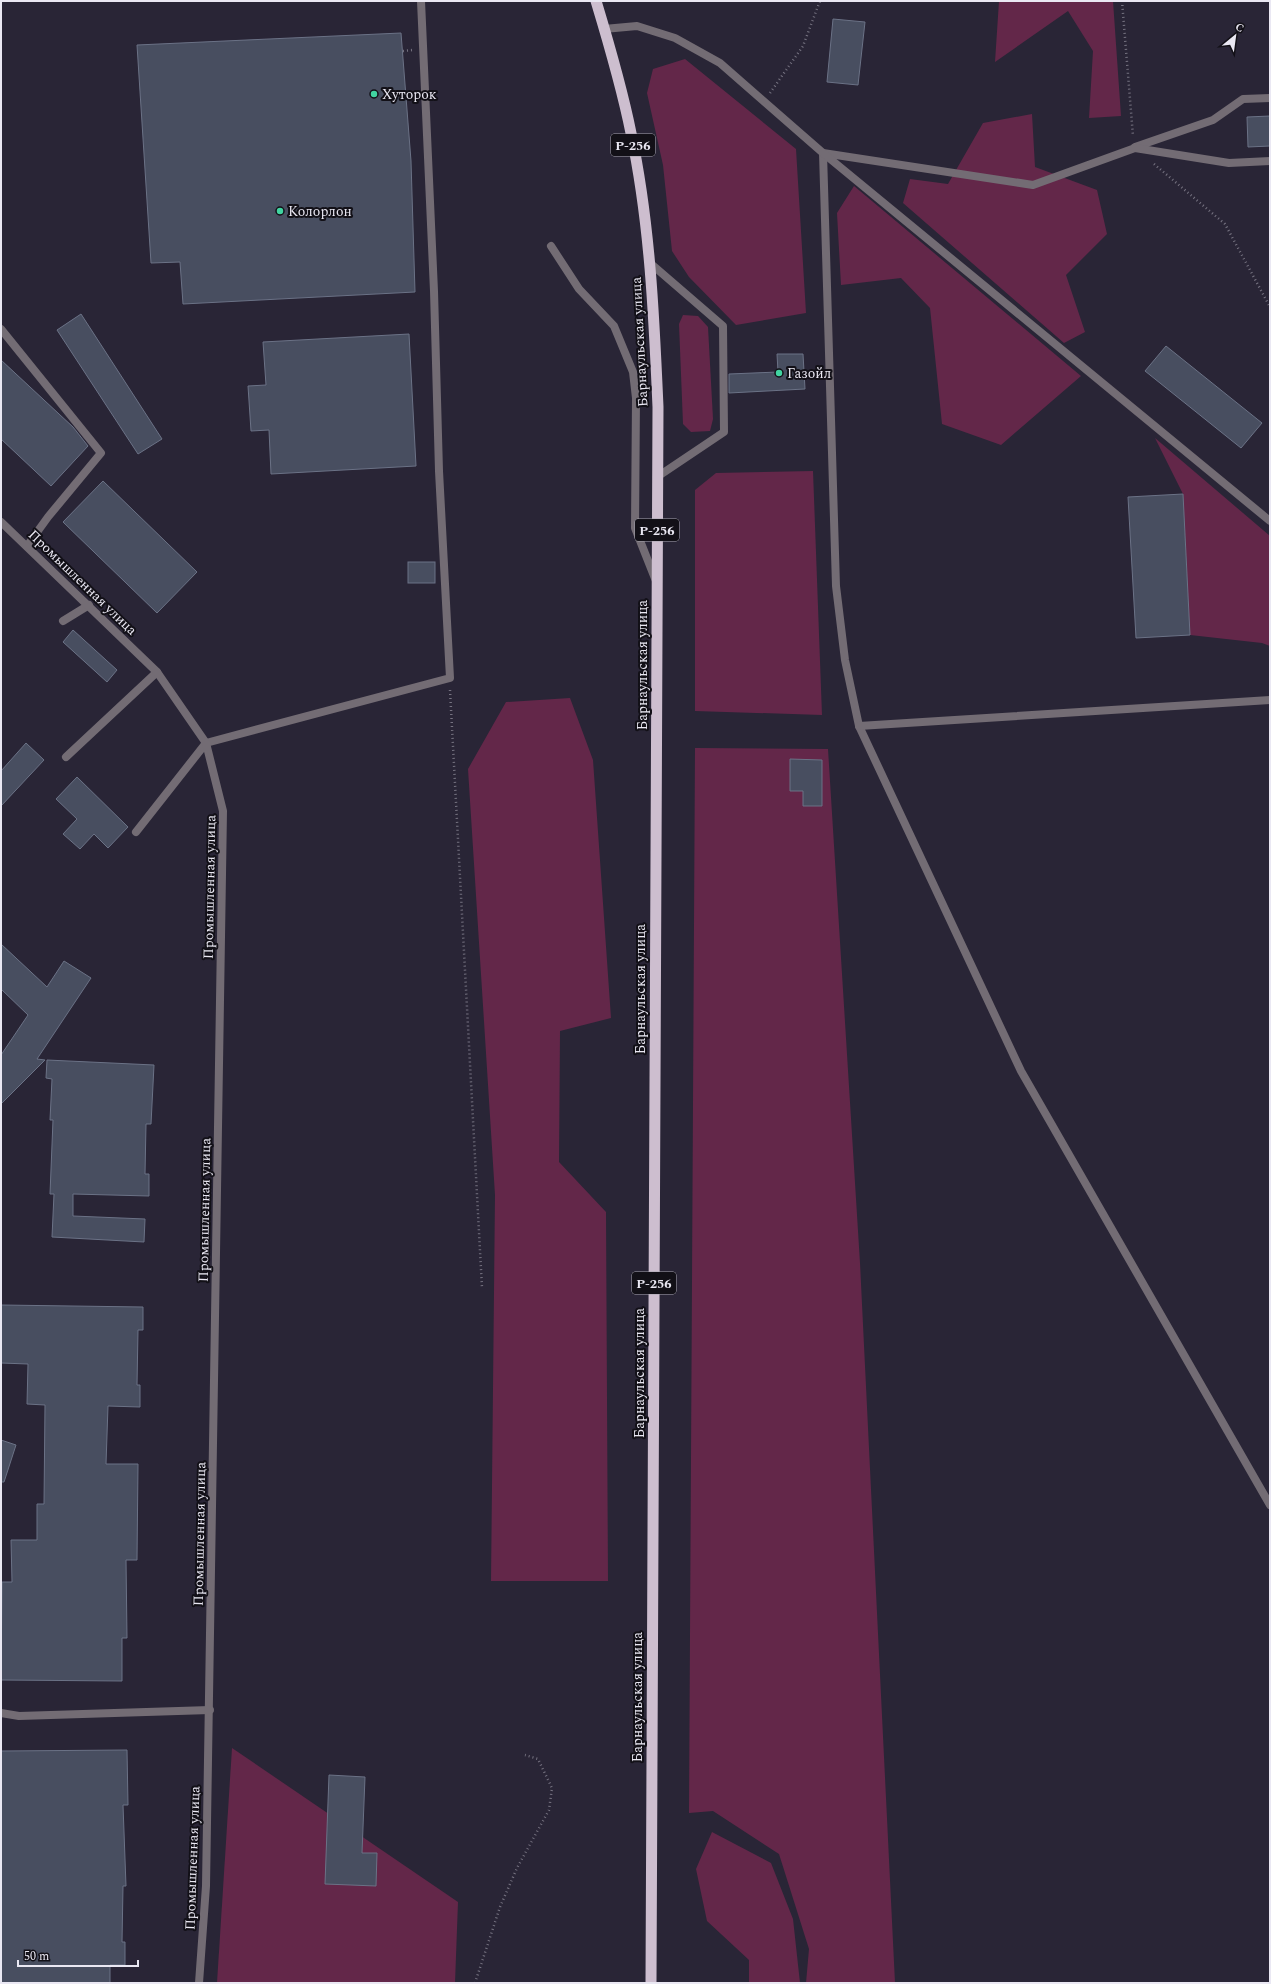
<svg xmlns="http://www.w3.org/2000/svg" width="1271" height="1984" font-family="Spectral,serif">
  <rect width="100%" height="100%" fill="#292536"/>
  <!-- green -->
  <g fill="#632749">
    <path d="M999,1H1113L1121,116L1089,118L1093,51L1068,11L995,62Z"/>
    <path d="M685,59L796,149L806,313L736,325L689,277L672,251L663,165L647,93L653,69Z"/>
    <path d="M1032,114L1035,167L1097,190L1107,234L1066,275L1085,332L1064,343L903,203L910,179L948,184L983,123Z"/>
    <path d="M854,186L1081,376L1001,445L942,424L930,308L901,278L841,285L837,213Z"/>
    <path d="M683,315L698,316L708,327L713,419L710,431L691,432L683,424L679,324Z"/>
    <path d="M1155,438L1270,536V646L1262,643L1190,635L1183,494Z"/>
    <path d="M813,471L822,715L695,711V490L716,473Z"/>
    <path d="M570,698L593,760L611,1018L560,1031L559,1162L606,1212L608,1581H491L495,1195L468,769L506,702Z"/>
    <path d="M695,748L828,749L860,1263L895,1983H806L809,1949L779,1854L713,1811L689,1813Z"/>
    <path d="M232,1748L458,1902L455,1983H217Z"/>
    <path d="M712,1832L771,1863L793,1919L800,1983H749V1960L707,1921L696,1869Z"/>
  </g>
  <!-- building -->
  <g fill="#484e60" stroke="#6b7286">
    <path d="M833,19L865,22L858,85L827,82Z"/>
    <path d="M401,33L411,161L415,292L183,304L180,262L151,263L137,45Z"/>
    <path d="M1270,116V146L1248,147L1247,117Z"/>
    <path d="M81,314L162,439L138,454L57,330Z"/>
    <path d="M409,334L416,466L271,474L269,430L251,431L248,386L266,385L263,342Z"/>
    <path d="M1166,346L1262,423L1241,448L1145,371Z"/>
    <path d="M777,354H803L805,389L729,393V374L778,372Z"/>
    <path d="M1,360L73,427L88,446L51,486L1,439Z"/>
    <path d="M103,481L197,572L157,613L63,522Z"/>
    <path d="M1183,494L1190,635L1136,638L1128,497Z"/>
    <rect x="408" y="562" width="27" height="21"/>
    <path d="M73,630L117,670L107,682L63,642Z"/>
    <path d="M26,743L44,760L1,806V771Z"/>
    <path d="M790,759L822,760V806H803V791H790Z"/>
    <path d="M77,777L128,827L108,848L94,834L80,849L63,834L77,819L56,799Z"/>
    <path d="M1,944L47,987L64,961L91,978L37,1059L45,1060L1,1104V1055L28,1015L1,989Z"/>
    <path d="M47,1060L154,1065L151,1124H146L145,1174H149V1196L73,1194V1216L145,1219L144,1242L52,1237L54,1194H50L53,1120H50L52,1079L46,1078Z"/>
    <path d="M1,1305L143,1307V1330H138L137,1385H140V1407L108,1406L106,1464H138L137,1560H126L127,1638H122V1681L1,1680L2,1582H12L11,1540H37V1504H44L45,1405L27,1404L28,1364L1,1363Z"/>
    <path d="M1,1440L16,1445L4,1482H1Z"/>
    <path d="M127,1750L128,1805H123L126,1886H123L122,1942H125V1965H110V1983H1V1751Z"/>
    <path d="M329,1775L365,1777L362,1853H377L376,1886L325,1884Z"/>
  </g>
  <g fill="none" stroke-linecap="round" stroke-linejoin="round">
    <!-- path -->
    <g stroke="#767381" stroke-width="2.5" stroke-dasharray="1 3" stroke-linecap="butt">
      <path d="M1122,1L1133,136"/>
      <path d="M403,51L413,50"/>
      <path d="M770,93L803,46L820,1"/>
      <path d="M1154,164L1225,224L1270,307"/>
      <path d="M450,690L482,1288"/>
      <path d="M475,1983L500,1907L517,1868L549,1810L552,1788L538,1759L525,1755"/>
    </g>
    <!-- service -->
    <g stroke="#736c74" stroke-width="8">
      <path d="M1135,147L1213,120L1243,99L1270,98"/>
      <path d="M1270,161L1229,163L1135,148L1033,185L823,153L836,586L845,660L859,726L1021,1071L1270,1505"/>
      <path d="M551,246L579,289L614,326L633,372L636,398L635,528L656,581"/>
      <path d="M650,263L723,326L724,432L657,477"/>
      <path d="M1,329L101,453L48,517L27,546"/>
      <path d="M63,621L89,605"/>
      <path d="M859,726L1270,700"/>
      <path d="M66,757L157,672"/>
      <path d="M136,832L206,743L450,678L439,471L434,291L421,1"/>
      <path d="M1,1713L19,1716L210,1710"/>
    </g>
    <!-- minor -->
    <g stroke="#736c74" stroke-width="8">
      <path d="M604,29L637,26L675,38L720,63L823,153L1270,521"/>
      <path d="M1,522L157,672L206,743L223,811L206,1886L199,1983"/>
    </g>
    <!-- trunk -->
    <path stroke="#cdbecf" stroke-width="11" d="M596,1C609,44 622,88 631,133C650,223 654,315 658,407L651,1983"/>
  </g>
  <!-- markers -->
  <g fill="#41d4a1" stroke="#121017" stroke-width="1.5">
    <circle cx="374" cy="94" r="4"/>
    <circle cx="280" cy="211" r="4"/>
    <circle cx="779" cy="373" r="4"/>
  </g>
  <g text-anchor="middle" stroke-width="4" stroke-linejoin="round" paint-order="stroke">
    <!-- shield labels -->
    <g fill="#121017" stroke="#a9a7b1" stroke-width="1">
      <rect x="611" y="134" width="44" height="22" rx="3"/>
      <rect x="635" y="519" width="44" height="22" rx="3"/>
      <rect x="632" y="1272" width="44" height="22" rx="3"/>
    </g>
    <g font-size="13" font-weight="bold" fill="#eae8f3">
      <text x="633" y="150">Р-256</text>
      <text x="657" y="535">Р-256</text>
      <text x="654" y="1288">Р-256</text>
    </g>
    <!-- poi labels -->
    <g font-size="14" fill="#eae8f3" stroke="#121017" text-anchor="start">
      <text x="382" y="99">Хуторок</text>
      <text x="288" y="216">Колорлон</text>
      <text x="787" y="378">Газойл</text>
    </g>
    <!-- street labels -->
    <g font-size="14" fill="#eae8f3" stroke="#121017">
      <text transform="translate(639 342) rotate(-93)" y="5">Барнаульская улица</text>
      <text transform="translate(83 582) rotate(44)" y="5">Промышленная улица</text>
      <text transform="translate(642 665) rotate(-90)" y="5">Барнаульская улица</text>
      <text transform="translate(209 887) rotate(-89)" y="5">Промышленная улица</text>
      <text transform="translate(640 989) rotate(-90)" y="5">Барнаульская улица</text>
      <text transform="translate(204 1210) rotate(-89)" y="5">Промышленная улица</text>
      <text transform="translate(639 1373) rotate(-90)" y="5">Барнаульская улица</text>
      <text transform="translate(199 1534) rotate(-89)" y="5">Промышленная улица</text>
      <text transform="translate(637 1697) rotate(-90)" y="5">Барнаульская улица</text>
      <text transform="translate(192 1858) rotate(-88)" y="5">Промышленная улица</text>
    </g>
  </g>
  <!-- border -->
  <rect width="1271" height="1984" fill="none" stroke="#eae8f3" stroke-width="4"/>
  <!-- north arrow -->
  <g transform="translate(1235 36) rotate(29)" stroke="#121017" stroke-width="3" paint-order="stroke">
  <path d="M0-3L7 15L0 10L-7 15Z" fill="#eae8f3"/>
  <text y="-6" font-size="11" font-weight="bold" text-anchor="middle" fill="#eae8f3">С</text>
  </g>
  <!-- scale -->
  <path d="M18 1960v6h120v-6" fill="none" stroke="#eae8f3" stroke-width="2"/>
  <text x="24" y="1960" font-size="12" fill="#eae8f3" stroke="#121017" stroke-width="3" paint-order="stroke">50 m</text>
</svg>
